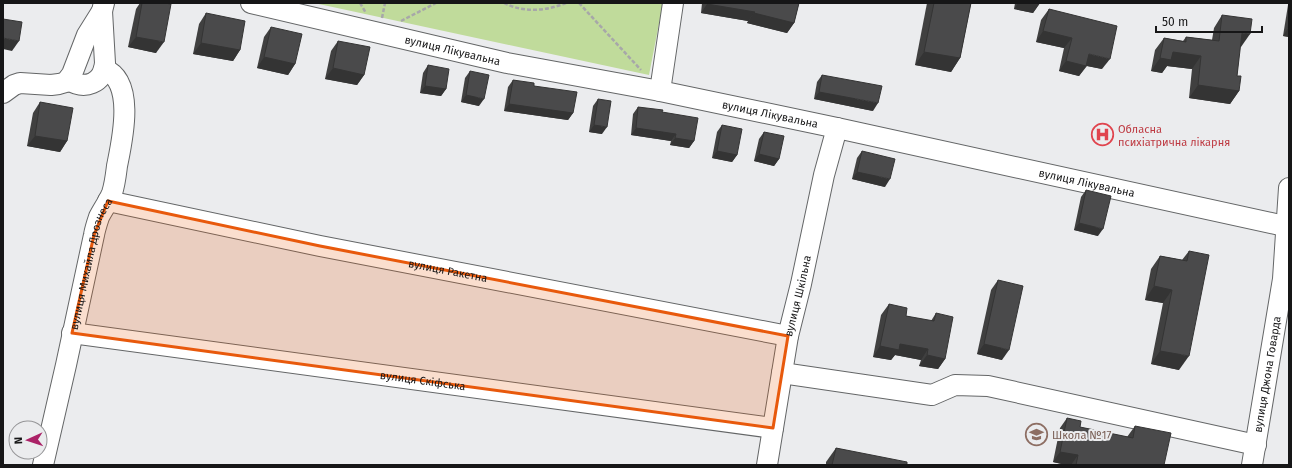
<svg xmlns="http://www.w3.org/2000/svg" width="1292" height="468" font-family="'Fira Sans',sans-serif">
  <rect width="100%" height="100%" fill="#ebecee"/>
  <!-- green -->
  <path fill="#c0db9b" d="M314,3H663L649,75Z"/>
  <g fill="none" stroke-linecap="round" stroke-linejoin="round">
    <defs>
      <g id="minor">
        <path id="s1" d="M251,3L507,63L660,91L837,128L1289,227"/>
        <path d="M68,80C85,90 103,84 105,63L102,11"/>
        <path d="M660,91L673,3"/>
        <path d="M3,93L14,85L20,83L51,85L59,84L66,82L72,74L87,35L102,11L104,3"/>
        <path id="s2" d="M108,201L320,246L788,336"/>
        <path id="s3" d="M72,333L773,428"/>
        <path d="M782,373L932,395L955,385L988,386L1256,445"/>
        <path id="s4" d="M43,465L66,365L94,235C95,229 97,223 99,217C103,209 109,201 112,193C115,184 116,174 117,166C122,141 136,81 104,69"/>
        <path id="s5" d="M767,465L788,336L801,284L824,175L837,128"/>
        <path id="s6" d="M1252,465L1283,279L1289,188"/>
      </g>
    </defs>
    <!-- minor casing -->
    <use href="#minor" stroke="#646667" stroke-width="22"/>
    <!-- path -->
    <g stroke="#a7a7a9" stroke-width="2.5" stroke-dasharray="4 2" stroke-linecap="butt">
      <path d="M360,3L366,13"/>
      <path d="M504,3C524,13 546,11 566,3"/>
      <path d="M579,3L641,70"/>
      <path d="M382,18L385,3"/>
      <path d="M401,21L436,3"/>
    </g>
    <!-- minor -->
    <use href="#minor" stroke="#fff" stroke-width="20"/>
  </g>
  <!-- wall -->
  <g fill="#404040">
    <path d="M140,3H164L156,53L128,47L136,9Z"/>
    <path d="M702,3H799L794,23L787,33L747,23L748,21L701,13Z"/>
    <path d="M927,3H971L960,58L951,72L915,65Z"/>
    <path d="M1015,3H1040L1033,13L1014,9Z"/>
    <path d="M1289,3V37L1283,36L1288,5Z"/>
    <path d="M1049,9L1102,69L1087,66L1079,76L1059,71L1064,48L1036,42L1041,20Z"/>
    <path d="M206,13L240,50L233,61L193,54L199,24Z"/>
    <path d="M1222,15L1241,47H1240L1237,76L1239,91L1230,104L1189,98L1192,69L1167,66L1162,73L1151,71L1155,50L1164,38L1183,41L1186,37L1212,40L1214,28Z"/>
    <path d="M271,27L295,64L288,75L257,68L264,37Z"/>
    <path d="M338,41L364,75L357,85L325,79L331,51Z"/>
    <path d="M428,65L446,89L441,96L420,93L423,73Z"/>
    <path d="M470,71L479,106L461,102L465,78Z"/>
    <path d="M822,75L873,111L814,99L817,82Z"/>
    <path d="M513,80L534,86L573,113L568,120L504,111L508,87Z"/>
    <path d="M598,99L602,134L589,132L593,106Z"/>
    <path d="M40,102L67,141L60,152L27,146L33,113Z"/>
    <path d="M638,107L662,112L694,141L689,148L670,145L671,141L631,135L633,114Z"/>
    <path d="M722,125L737,155L732,162L712,158L717,132Z"/>
    <path d="M764,132L779,159L774,166L754,161L759,139Z"/>
    <path d="M862,151L885,187L852,179L857,158Z"/>
    <path d="M1086,190L1098,236L1074,230L1081,197Z"/>
    <path d="M1189,251L1179,370L1151,364L1163,303L1145,300L1151,269L1160,256L1182,260Z"/>
    <path d="M998,280L1002,360L977,354L991,290Z"/>
    <path d="M889,304L906,316L931,321L936,313L945,359L938,369L919,366L921,360L895,355L891,360L873,357L881,315Z"/>
    <path d="M1067,418L1080,427L1127,437L1135,426L1164,465H1066L1053,462L1060,428Z"/>
    <path d="M836,448L907,465H826V462Z"/>
  </g>
  <!-- shaded-wall -->
  <g fill="#343434">
    <path d="M1018,3H1040L1033,13L1014,9Z"/>
    <path d="M707,4L755,12L748,21L701,13Z"/>
    <path d="M754,13L794,23L787,33L747,23Z"/>
    <path d="M1288,28L1289,29V37L1283,36Z"/>
    <path d="M1043,31L1072,38L1064,48L1036,42Z"/>
    <path d="M1242,33L1250,34L1241,47L1233,46Z"/>
    <path d="M136,37L164,42L156,53L128,47Z"/>
    <path d="M3,38L19,41L12,51L3,49Z"/>
    <path d="M201,43L240,50L233,61L193,54Z"/>
    <path d="M924,52L960,58L951,72L915,65Z"/>
    <path d="M1173,52L1201,56L1192,69L1167,66L1162,73L1151,71L1160,58Z"/>
    <path d="M1089,54L1110,59L1102,69L1082,65Z"/>
    <path d="M264,57L295,64L288,75L257,68Z"/>
    <path d="M1066,61L1086,66L1079,76L1059,71Z"/>
    <path d="M333,68L364,75L357,85L325,79Z"/>
    <path d="M1198,85L1239,91L1230,104L1189,98Z"/>
    <path d="M425,86L446,89L441,96L420,93Z"/>
    <path d="M819,92L878,103L873,111L814,99Z"/>
    <path d="M466,95L484,99L479,106L461,102Z"/>
    <path d="M509,104L573,113L568,120L504,111Z"/>
    <path d="M594,125L607,127L602,134L589,132Z"/>
    <path d="M636,128L676,134L671,141L631,135Z"/>
    <path d="M35,136L67,141L60,152L27,146Z"/>
    <path d="M675,138L694,141L689,148L670,145Z"/>
    <path d="M717,151L737,155L732,162L712,158Z"/>
    <path d="M759,154L779,159L774,166L754,161Z"/>
    <path d="M857,172L890,179L885,187L852,179Z"/>
    <path d="M1079,223L1103,229L1098,236L1074,230Z"/>
    <path d="M1154,286L1172,290L1163,303L1145,300Z"/>
    <path d="M900,344L928,349L921,360L895,355L891,360L873,357L880,346Z"/>
    <path d="M984,344L1009,350L1002,360L977,354Z"/>
    <path d="M1160,351L1189,356L1179,370L1151,364Z"/>
    <path d="M927,355L945,359L938,369L919,366Z"/>
    <path d="M1060,452L1078,455L1071,465H1066L1053,462Z"/>
  </g>
  <!-- building -->
  <g fill="#4a4a4b" stroke="#343434">
    <path d="M142,3H164L171,4L164,42L136,37Z"/>
    <path d="M708,3H799L794,23L754,13L755,12L707,4Z"/>
    <path d="M934,3H971L960,58L924,52Z"/>
    <path d="M1049,9L1117,26L1110,59L1089,54L1086,66L1066,61L1072,38L1043,31Z"/>
    <path d="M206,13L245,21L240,50L201,43Z"/>
    <path d="M1222,15L1252,19L1250,34L1242,33L1237,76H1241L1239,91L1198,85L1201,56L1173,52L1171,60L1160,58L1164,38L1186,42V37L1219,41Z"/>
    <path d="M3,19L22,22L19,41L3,38Z"/>
    <path d="M1289,21V29L1288,28Z"/>
    <path d="M271,27L302,34L295,64L264,57Z"/>
    <path d="M338,41L370,47L364,75L333,68Z"/>
    <path d="M428,65L449,69L446,89L425,86Z"/>
    <path d="M470,71L489,75L484,99L466,95Z"/>
    <path d="M822,75L882,86L878,103L819,92Z"/>
    <path d="M513,80L534,83V86L577,92L573,113L509,104Z"/>
    <path d="M598,99L611,101L607,127L594,125Z"/>
    <path d="M40,102L73,108L67,141L35,136Z"/>
    <path d="M638,107L663,110L662,112L698,118L694,141L675,138L676,134L636,128Z"/>
    <path d="M722,125L742,129L737,155L717,151Z"/>
    <path d="M764,132L784,136L779,159L759,154Z"/>
    <path d="M862,151L895,159L890,179L857,172Z"/>
    <path d="M1086,190L1111,196L1103,229L1079,223Z"/>
    <path d="M1189,251L1209,255L1189,356L1160,351L1172,290L1154,286L1160,256L1187,261Z"/>
    <path d="M998,280L1023,286L1009,350L984,344Z"/>
    <path d="M889,304L907,308L906,316L934,321L936,313L953,317L945,359L927,355L928,349L900,344L899,350L880,346Z"/>
    <path d="M1067,418L1081,421L1080,427L1133,438L1135,426L1171,433L1164,465H1076L1078,455L1060,452Z"/>
    <path d="M836,448L907,462V465H832Z"/>
  </g>
  <!-- marked area -->
  <path fill="#e8590c" fill-opacity="0.2" stroke="#e8590c" stroke-width="3" stroke-linejoin="round" d="M108,201L320,246L788,336L773,428L72,333L94,235Z"/>
  <!-- icons -->
  <defs>
    <symbol id="hospital-ring" viewBox="-11 -11 22 22"><circle r="9.5" fill="#ebecee" stroke="#e0444e" stroke-width="1.5"/><path d="M-5-5h3v3.5h4V-5h3V5h-3V1.5h-4V5h-3Z" fill="#e0444e"/></symbol>
    <symbol id="school-ring" viewBox="-11 -11 22 22"><circle r="9.5" fill="#ebecee" stroke="#8d6e63" stroke-width="1.5"/><path d="M0-5L7-2L0 1L-7-2ZM-4 1L0 2.5L4 1V4Q0 6-4 4Z" fill="#8d6e63"/></symbol>
  </defs>
  <g fill-rule="evenodd">
    <use href="#hospital-ring" x="1090" y="122" width="25" height="25"/>
    <use href="#school-ring" x="1024" y="422" width="25" height="25"/>
  </g>
  <g text-anchor="middle" stroke-width="4" stroke-linejoin="round" paint-order="stroke">
    <!-- street labels -->
    <g font-size="11" fill="#161617" stroke="#ebecee">
      <text dy="4" stroke="none"><textPath href="#s1" startOffset="207">вулиця Лікувальна</textPath></text>
      <text dy="4" stroke="none"><textPath href="#s1" startOffset="531">вулиця Лікувальна</textPath></text>
      <text dy="4" stroke="none"><textPath href="#s1" startOffset="855">вулиця Лікувальна</textPath></text>
      <text dy="4" stroke="none"><textPath href="#s4" startOffset="207">вулиця Михайла Дрознеса</textPath></text>
      <text dy="4" stroke="none"><textPath href="#s2" startOffset="347">вулиця Ракетна</textPath></text>
      <text dy="4" stroke="none"><textPath href="#s5" startOffset="172">вулиця Шкільна</textPath></text>
      <text dy="4" stroke="none"><textPath href="#s6" startOffset="92">вулиця Джона Говарда</textPath></text>
      <text dy="4" stroke="none"><textPath href="#s3" startOffset="354">вулиця Скіфська</textPath></text>
    </g>
    <!-- health labels -->
    <g font-size="11" fill="#be3a42" stroke="#ebecee" text-anchor="start">
      <text x="1118" y="133">Обласна<tspan x="1118" dy="13">психіатрична лікарня</tspan></text>
    </g>
    <!-- education labels -->
    <g font-size="11" fill="#785e54" stroke="#ebecee" text-anchor="start">
      <text x="1052" y="439">Школа №17</text>
    </g>
  </g>
  <!-- border -->
  <rect width="1292" height="468" fill="none" stroke="#161617" stroke-width="8"/>
  <!-- north arrow -->
  <g transform="translate(28 440) rotate(267)"><circle r="19" fill="#ebecee" stroke="#969698"/>
  <path d="M0-3L7 15L0 10L-7 15Z" fill="#ab2267"/>
  <text y="-6" font-size="11" font-weight="bold" text-anchor="middle" fill="#161617">N</text>
  </g>
  <!-- scale -->
  <path d="M1156 26v6h106v-6" fill="none" stroke="#161617" stroke-width="2"/>
  <text x="1162" y="26" font-size="12" fill="#161617" stroke="#ebecee" stroke-width="3" paint-order="stroke">50 m</text>
</svg>
